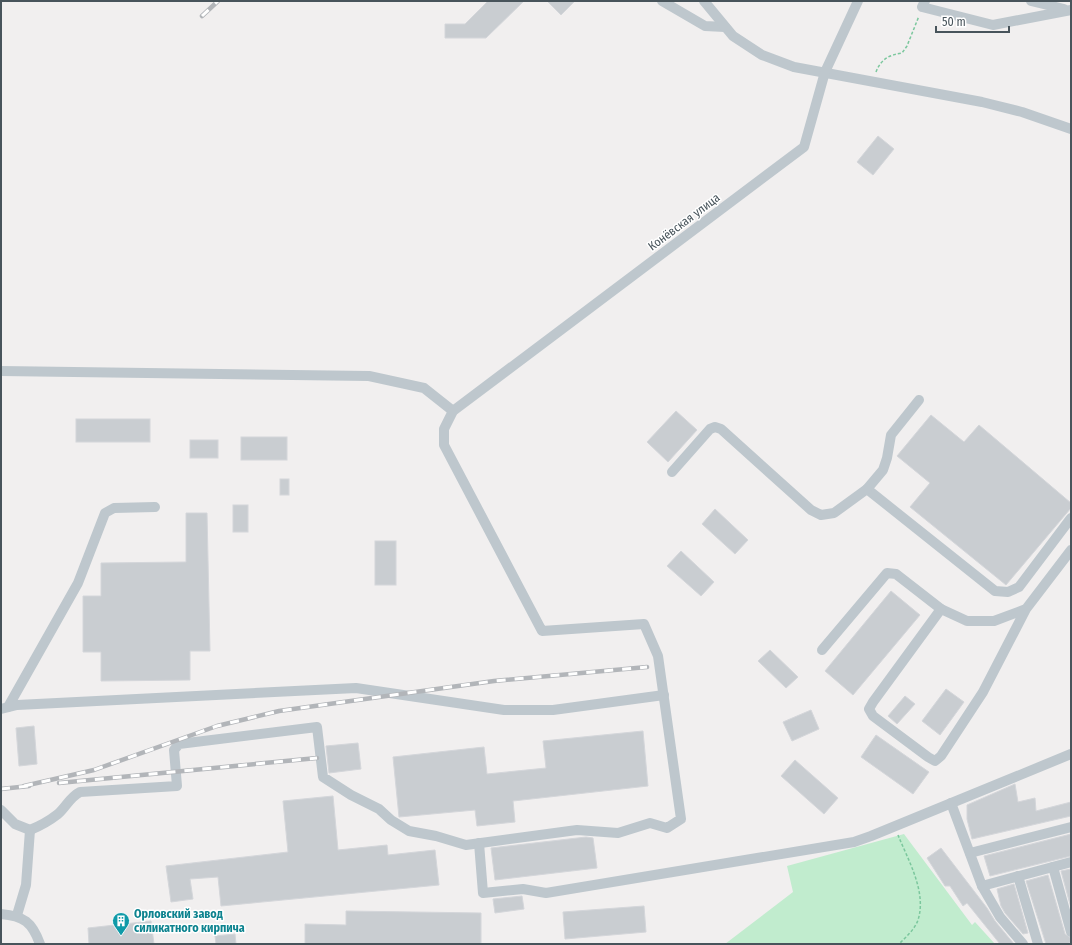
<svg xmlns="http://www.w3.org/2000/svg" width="1072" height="945" font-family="'Fira Sans Condensed',sans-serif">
  <rect width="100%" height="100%" fill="#f1efef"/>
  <!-- green -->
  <path fill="#c1ecce" d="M904,834L972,925L975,922L995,944H725L793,892L787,866Z"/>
  <!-- building -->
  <g fill="#c9cdd1" stroke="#d4d6da">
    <path d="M488,1H524L486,38H445V24H465Z"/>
    <path d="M547,1H575L561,15Z"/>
    <path d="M878,136L894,149L873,175L857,162Z"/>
    <path d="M676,411L697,430L668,462L647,442Z"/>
    <path d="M931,415L964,442L979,425L1071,503V508L1006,585L910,507L930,483L897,456Z"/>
    <rect x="76" y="419" width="74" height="23"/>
    <rect x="241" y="437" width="46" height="23"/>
    <rect x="190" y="440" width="28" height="18"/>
    <rect x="280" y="479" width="9" height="16"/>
    <rect x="233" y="505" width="15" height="27"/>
    <path d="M715,509L748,540L735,554L702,524Z"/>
    <path d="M186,513H207L210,651H190V680L101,681V652H83V596H101V563L186,562Z"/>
    <rect x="375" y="541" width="21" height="44"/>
    <path d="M681,551L714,582L701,596L667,566Z"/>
    <path d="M891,591L920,615L853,695L825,671Z"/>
    <path d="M770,650L798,677L786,688L758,661Z"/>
    <path d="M946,689L964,702L940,735L922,721Z"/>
    <path d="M905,696L915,704L897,724L888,716Z"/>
    <path d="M811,710L819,729L792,741L783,722Z"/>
    <path d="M34,726L37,764L19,766L16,728Z"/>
    <path d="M643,731L648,786L513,801L515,822L477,826L475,810L399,817L393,757L484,747L487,774L546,768L543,741Z"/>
    <path d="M876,735L929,772L913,794L861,757Z"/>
    <path d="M358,743L361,769L329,773L326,746Z"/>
    <path d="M795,760L838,798L824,814L781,776Z"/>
    <path d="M1015,784L1018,802L1035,798L1036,811L1071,802V816L972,839L967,819V805Z"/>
    <path d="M333,796L338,850L387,845L388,855L435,850L439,885L221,906L218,877L190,879L193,899L171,902L166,866L288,852L283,801Z"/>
    <path d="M1071,834V856L990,876L984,856Z"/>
    <path d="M586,837L593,838L597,868L495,880L491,848Z"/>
    <path d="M941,848L987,908L995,921L1014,944H1000L967,903L963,906L950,886H945L927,858Z"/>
    <path d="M1071,869V908L1061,871Z"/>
    <path d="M1048,875L1065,934L1071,938V942L1067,944H1046L1026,881Z"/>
    <path d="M1014,884L1028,933L1023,934L1005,913L1001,906L997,889Z"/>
    <path d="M522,896L524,909L495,913L493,899Z"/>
    <path d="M644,906L646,932L565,939L563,912Z"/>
    <path d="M346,911L481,913V944H305V924L346,925Z"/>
    <path d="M151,921L154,944H89L88,928Z"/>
    <path d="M235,934L236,944H216L215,936Z"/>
  </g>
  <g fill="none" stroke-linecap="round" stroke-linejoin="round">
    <!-- path -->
    <g stroke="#7bc79d" stroke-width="1.5" stroke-dasharray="3 2" stroke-linecap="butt">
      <path d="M876,72C881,59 889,55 902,53L907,46L919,16"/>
      <path d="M898,835C908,860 927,892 918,920C915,929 906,937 899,944"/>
    </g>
    <!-- minor -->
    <g stroke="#bec7cd" stroke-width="10">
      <path d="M662,1L705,26L725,27"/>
      <path d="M704,1L733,36L762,55L794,67L982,102L1022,112L1071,129"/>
      <path d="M925,1L922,7L993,25L1071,10"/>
      <path d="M1031,1L1064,9"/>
      <path d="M1,371L369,376L424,388L453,411"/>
      <path d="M919,400L891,435L887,458L883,470L867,489L995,591L1008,592L1019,587L1071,518"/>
      <path d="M672,472L710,429L715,427L721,429L811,510L821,515L834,513L867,489"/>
      <path d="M1026,609L994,621H967L941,609L873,702L869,709L873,716L928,757L935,761L941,756L983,692L1026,609L1071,550"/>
      <path d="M822,650L887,573L896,574L941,609"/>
      <path d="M8,707L78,583L105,513L114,508L155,507"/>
      <path d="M1,709L17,705L356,688L504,710H553L664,695"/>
      <path d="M951,803L982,886L1000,917L1023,944"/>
      <path d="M1,810L15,824L30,830L26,885L17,915"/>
      <path d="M30,830C40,826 49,821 58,814C66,807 70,797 80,792L177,786L174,750L179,744L317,727L323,777L351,795L379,809L391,820L409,831L436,836L466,845L577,830L618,833L650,823L667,828L681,819L658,656L644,624L542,631L444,445V429L453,411L804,147L825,72L858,1"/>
      <path d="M479,843L483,893L523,889L546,893L854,842L871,836L1071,754"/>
      <path d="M970,853L1071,827"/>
      <path d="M1053,867L1071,932"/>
      <path d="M1018,876L1038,944"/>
      <path d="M982,886L1071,862"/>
      <path d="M1,914C24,916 32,922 40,944"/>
    </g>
    <defs>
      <g id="rail">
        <path d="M202,16L218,1"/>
        <path d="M59,783L317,758"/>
        <path d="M24,786L94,770L217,726L279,711L494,681L647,667"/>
        <path d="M1,789L29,786"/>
      </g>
    </defs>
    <!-- rail casing -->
    <use href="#rail" stroke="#b2b5b9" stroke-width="4.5"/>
    <!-- rail -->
    <use href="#rail" stroke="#fff" stroke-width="3" stroke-dasharray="9" stroke-linecap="butt"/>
  </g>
  <!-- icons -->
  <defs>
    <symbol id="building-pin" viewBox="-11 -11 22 30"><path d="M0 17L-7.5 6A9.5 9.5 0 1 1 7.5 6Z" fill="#0f9aa8" stroke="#fff"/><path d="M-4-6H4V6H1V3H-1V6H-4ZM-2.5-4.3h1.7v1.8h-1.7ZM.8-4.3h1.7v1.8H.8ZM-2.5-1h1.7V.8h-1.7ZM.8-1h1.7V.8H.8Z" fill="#fff"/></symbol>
  </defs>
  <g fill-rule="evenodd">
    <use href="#building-pin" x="111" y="911" width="20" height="27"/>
  </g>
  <g text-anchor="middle" stroke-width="3" stroke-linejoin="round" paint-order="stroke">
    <!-- street labels -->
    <g font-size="12" fill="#48545b" stroke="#fff">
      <text transform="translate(684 222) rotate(-37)" y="4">Конёвская улица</text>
    </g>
    <!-- culture labels -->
    <g font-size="12" font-weight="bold" fill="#0d838f" stroke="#fff" text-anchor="start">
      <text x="134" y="918">Орловский завод<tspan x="134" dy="14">силикатного кирпича</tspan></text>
    </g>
  </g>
  <!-- border -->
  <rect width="1072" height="945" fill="none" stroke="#48545b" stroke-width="4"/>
  <!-- scale -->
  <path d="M936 26v6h73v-6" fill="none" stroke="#48545b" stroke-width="2"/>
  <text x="942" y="26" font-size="12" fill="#48545b" stroke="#ffffff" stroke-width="3" paint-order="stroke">50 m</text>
</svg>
